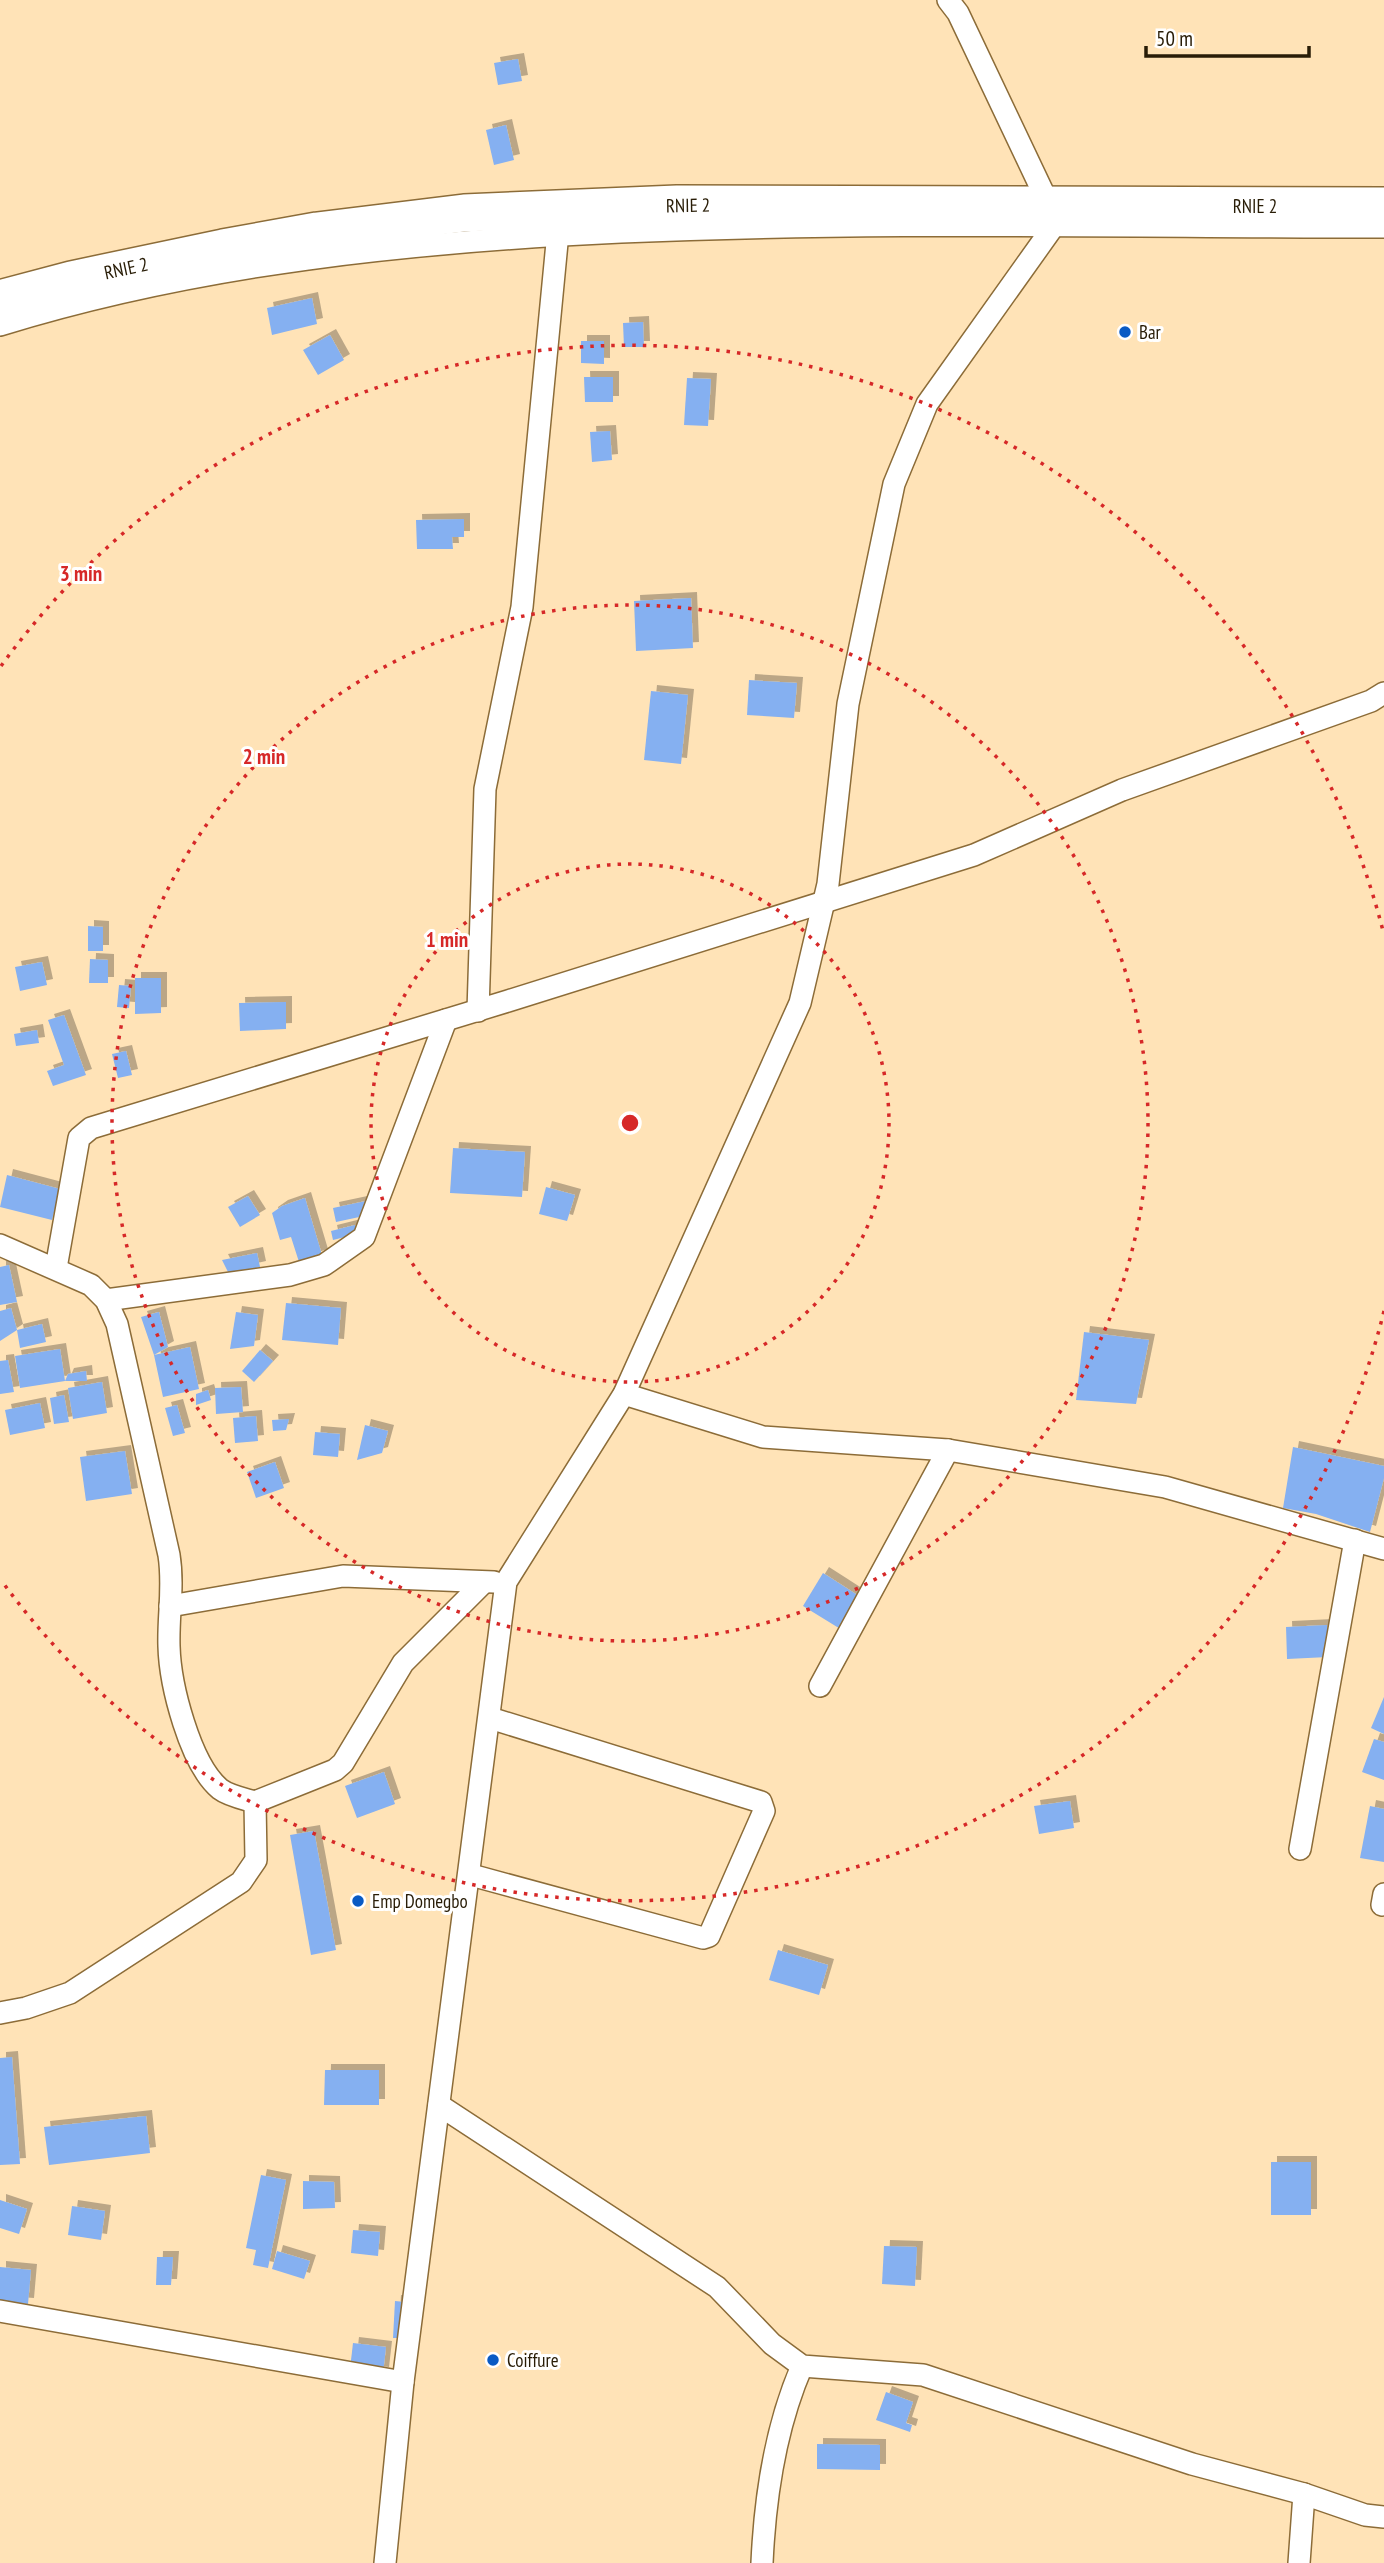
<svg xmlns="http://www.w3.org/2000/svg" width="1384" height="2563" font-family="'PT Sans Narrow',sans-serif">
  <defs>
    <filter id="shadow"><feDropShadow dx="6" dy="-6" stdDeviation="0" flood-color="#0004"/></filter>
  </defs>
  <rect width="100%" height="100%" fill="#ffe3b7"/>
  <!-- building -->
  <g fill="#85b0f1" filter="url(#shadow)">
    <path d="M518,59L522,81L498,85L494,63Z"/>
    <path d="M506,125L514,160L494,165L486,130Z"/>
    <path d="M312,298L317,324L272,335L267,308Z"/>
    <path d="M643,322L644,347H624L623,323Z"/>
    <path d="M330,335L344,360L318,375L303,350Z"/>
    <path d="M581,341H604V364L581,363Z"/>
    <path d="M584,377H613V402H585Z"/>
    <path d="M687,378L711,379L708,426L684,425Z"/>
    <path d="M610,431L612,460L592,462L590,432Z"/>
    <path d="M464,519V537H452L453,549H417L416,520Z"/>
    <path d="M691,598L693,648L636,651L634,601Z"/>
    <path d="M749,680L797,683L794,718L747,715Z"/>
    <path d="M651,691L688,695L681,764L644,760Z"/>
    <path d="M88,926L103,927V951H88Z"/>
    <path d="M90,959L108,960V983H89Z"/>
    <path d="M42,962L47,985L20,991L15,967Z"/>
    <path d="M135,978H161V1013L135,1014Z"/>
    <path d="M119,985L131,986L129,1008L117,1007Z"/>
    <path d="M286,1002V1029L240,1031L239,1003Z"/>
    <path d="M64,1015L86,1075L53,1086L47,1071L64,1065L48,1020Z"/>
    <path d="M37,1030L39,1043L16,1046L14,1034Z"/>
    <path d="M126,1051L132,1075L118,1078L112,1054Z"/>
    <path d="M453,1148L525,1152L522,1197L450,1193Z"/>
    <path d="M7,1175L60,1189L52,1220L0,1207Z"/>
    <path d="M546,1187L575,1195L567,1221L539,1214Z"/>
    <path d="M248,1196L260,1215L240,1227L228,1207Z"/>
    <path d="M305,1198L322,1255L299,1262L291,1237L280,1240L272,1213L282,1206Z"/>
    <path d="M366,1201L364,1216L336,1222L333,1208Z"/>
    <path d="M355,1225L357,1234L333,1240L331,1231Z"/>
    <path d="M257,1253L260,1267L229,1274L222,1260Z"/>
    <path d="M9,1265L17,1302L0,1305V1267Z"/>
    <path d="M286,1303L341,1308L338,1345L282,1340Z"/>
    <path d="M11,1308L17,1330L0,1341V1311Z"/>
    <path d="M159,1312L168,1347L154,1355L190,1347L199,1389L163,1397L154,1355L141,1317Z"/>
    <path d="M236,1312L258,1315L254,1346L230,1349Z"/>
    <path d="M42,1324L46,1342L20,1348L17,1330Z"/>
    <path d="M1084,1332L1149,1340L1136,1404L1076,1400Z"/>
    <path d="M60,1349L65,1381L20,1388L15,1356Z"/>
    <path d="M260,1350L273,1361L254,1382L242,1371Z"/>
    <path d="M8,1360L14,1392L0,1394V1361Z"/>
    <path d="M86,1371L87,1381H65L68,1374Z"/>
    <path d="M102,1382L107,1413L73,1419L68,1388Z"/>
    <path d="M241,1387L243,1412L216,1414L215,1388Z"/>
    <path d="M208,1390L211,1400L196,1405V1394Z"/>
    <path d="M64,1395L69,1422L54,1424L50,1398Z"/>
    <path d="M40,1403L45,1428L10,1435L5,1410Z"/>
    <path d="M177,1405L185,1433L173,1436L165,1408Z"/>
    <path d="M256,1416L258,1441L235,1443L233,1418Z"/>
    <path d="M289,1419L286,1430L273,1431L272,1420Z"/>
    <path d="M365,1425L388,1431L382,1453L357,1460Z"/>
    <path d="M315,1432L340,1434L338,1457L313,1455Z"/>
    <path d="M1293,1447L1384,1466V1478L1370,1532L1316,1514L1283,1508Z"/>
    <path d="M125,1451L132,1494L86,1501L80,1457Z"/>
    <path d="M275,1462L284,1488L256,1498L247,1472Z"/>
    <path d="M823,1573L862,1598L842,1630L803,1606Z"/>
    <path d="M1327,1625L1328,1657L1287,1659L1286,1627Z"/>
    <path d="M1384,1697V1734L1371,1728Z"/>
    <path d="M1374,1739L1384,1742V1780L1362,1772Z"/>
    <path d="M384,1772L395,1804L357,1818L345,1786Z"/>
    <path d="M1070,1801L1074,1828L1039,1834L1034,1806Z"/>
    <path d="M1370,1806L1384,1809V1862L1360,1858Z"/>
    <path d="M314,1831L336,1950L311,1955L290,1835Z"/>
    <path d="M778,1950L828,1965L819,1995L769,1980Z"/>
    <path d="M12,2057L20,2164L0,2165V2058Z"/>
    <path d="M325,2070H379V2105H324Z"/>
    <path d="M146,2116L150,2153L49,2165L44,2127Z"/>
    <rect x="1271" y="2162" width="40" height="53"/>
    <path d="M261,2175L286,2180L268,2268L253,2265L256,2250L246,2248Z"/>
    <path d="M303,2181L334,2182L335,2208L303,2209Z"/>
    <path d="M0,2200L27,2209L19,2234L0,2228Z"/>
    <path d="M72,2206L105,2211L101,2240L68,2235Z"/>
    <path d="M353,2230L380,2232L378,2256L351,2253Z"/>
    <path d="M884,2246L917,2247L915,2286L882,2284Z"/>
    <path d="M277,2251L310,2261L304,2279L272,2269Z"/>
    <path d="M157,2257H173L171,2285H156Z"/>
    <path d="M0,2267L31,2270L28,2304L0,2302Z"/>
    <path d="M395,2301L405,2302L403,2338H393Z"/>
    <path d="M353,2343L386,2347L383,2373L350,2369Z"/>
    <path d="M886,2392L913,2402L906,2423L912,2425L910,2432L876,2420Z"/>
    <path d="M817,2444L880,2445V2470L817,2469Z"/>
  </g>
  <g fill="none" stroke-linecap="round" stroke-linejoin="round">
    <defs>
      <g id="street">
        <path d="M0,325C201,263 412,242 621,232C875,221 1130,227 1384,227"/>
        <path d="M478,1011L485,789L522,607L559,222"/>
        <path d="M0,1245L91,1285L106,1300L117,1324L169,1555C174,1586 168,1615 169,1646C170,1685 190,1764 220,1789C229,1796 245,1799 255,1802L335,1770L343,1763L403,1663L483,1583"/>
        <path d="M56,1268L79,1138L91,1128L508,1001L974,855L1122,790L1371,701L1384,693"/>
        <path d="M106,1300L290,1275L324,1265L364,1237L446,1020"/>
        <path d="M624,1394L763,1437L948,1450L1165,1487L1384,1549"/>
        <path d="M170,1606L343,1576L494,1582"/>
        <path d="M820,1686L948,1450"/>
        <path d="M1300,1849L1355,1540"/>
        <path d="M471,1875L703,1938L709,1936L764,1811L761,1802L490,1718"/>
        <path d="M1382,1905L1384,1894"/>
        <path d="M0,2013L26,2008L70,1993L241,1882L256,1860L255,1802"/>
        <path d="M439,2105L717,2287L772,2344L802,2366L923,2375L1192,2464L1304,2494L1365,2515L1384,2517"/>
        <path d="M0,2311L403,2382"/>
        <path d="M385,2563L403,2382L506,1582L624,1394L800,1003L828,884L848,704L894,484L927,404L1053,227L1050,207L958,13L948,0"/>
        <path d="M762,2563C765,2496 775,2428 802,2366"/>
        <path d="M1299,2563L1304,2494"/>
      </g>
      <path id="highway" d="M0,299L71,280L223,248L317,231L464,213L677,204L1384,206"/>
    </defs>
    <!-- street casing -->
    <use href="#street" stroke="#8c6c38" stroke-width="24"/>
    <!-- highway casing -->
    <use href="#highway" stroke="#8c6c38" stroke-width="40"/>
    <!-- street -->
    <use href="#street" stroke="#fff" stroke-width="21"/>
    <!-- highway -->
    <use href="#highway" stroke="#fff" stroke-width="37"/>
  </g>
  <!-- distance rings -->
  <g fill="none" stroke="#d62828" stroke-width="3.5" stroke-dasharray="3.5 7">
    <circle cx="630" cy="1123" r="259"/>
    <circle cx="630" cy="1123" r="518"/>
    <path d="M1384 1311A777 777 0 0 1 1 1580M1 666A777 777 0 0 1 1384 935"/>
  </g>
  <!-- markers -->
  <g fill="#095ac4" stroke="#fff" stroke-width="2.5">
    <circle cx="1125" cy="332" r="7"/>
    <circle cx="358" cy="1901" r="7"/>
    <circle cx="493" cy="2360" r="7"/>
  </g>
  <g text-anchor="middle" stroke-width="6" stroke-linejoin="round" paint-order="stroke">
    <!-- street labels -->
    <g font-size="19" fill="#291d07" stroke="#fff">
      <text transform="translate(688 205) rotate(-1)" y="7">RNIE 2</text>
      <text x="1255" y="213">RNIE 2</text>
      <text transform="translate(126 268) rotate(-12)" y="7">RNIE 2</text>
    </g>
    <!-- poi labels -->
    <g font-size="19" fill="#291d07" stroke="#fff" text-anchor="start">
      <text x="1139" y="339">Bar</text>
      <text x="372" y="1908">Emp Domegbo</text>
      <text x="507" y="2367">Coiffure</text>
    </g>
  </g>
  <circle cx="630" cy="1123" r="10" fill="#d62828" stroke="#fff" stroke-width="3.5"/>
  <g font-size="21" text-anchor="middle" font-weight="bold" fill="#d62828" stroke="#fff" stroke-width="6" stroke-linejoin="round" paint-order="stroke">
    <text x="81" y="581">3 min</text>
    <text x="264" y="764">2 min</text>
    <text x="447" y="947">1 min</text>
  </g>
  <!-- scale -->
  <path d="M1146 46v10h163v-10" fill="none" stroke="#291d07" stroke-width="3.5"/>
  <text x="1156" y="46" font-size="21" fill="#291d07" stroke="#ffffff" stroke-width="5" paint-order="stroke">50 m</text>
</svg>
